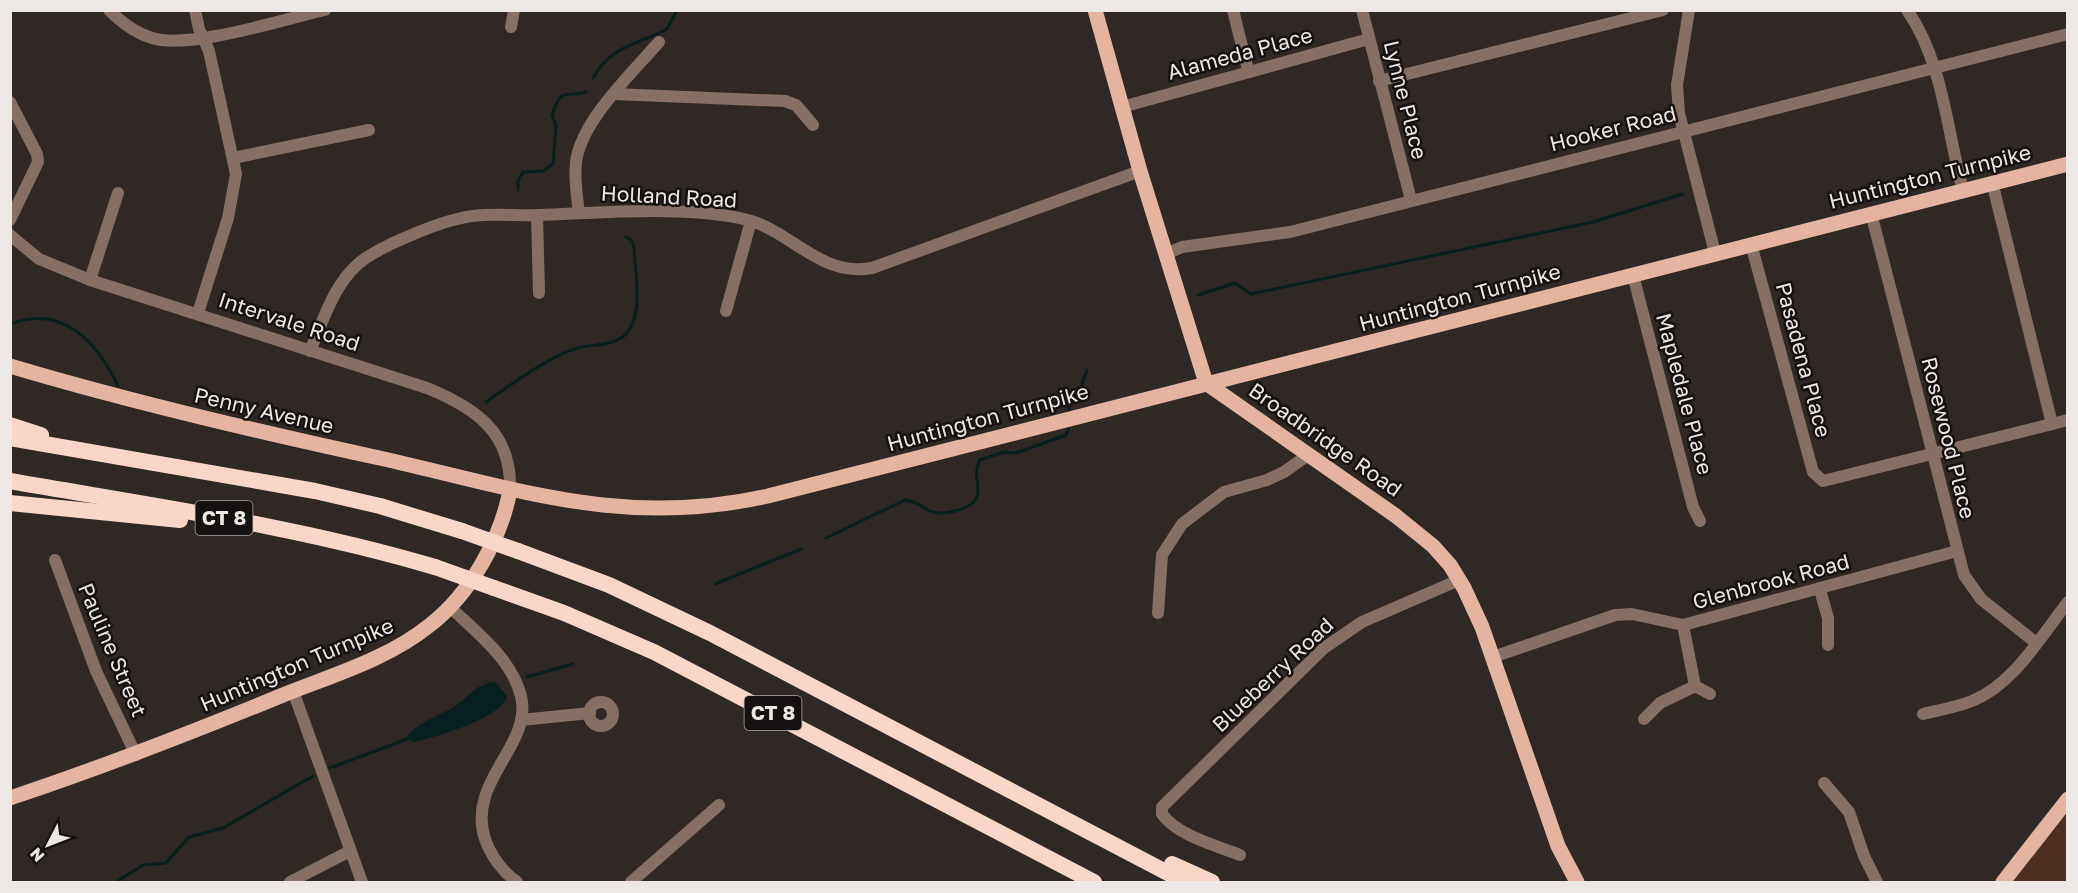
<svg xmlns="http://www.w3.org/2000/svg" width="2078" height="893" font-family="'Golos Text',sans-serif">
  <rect width="100%" height="100%" fill="#2f2825"/>
  <!-- green -->
  <path fill="#4c2e20" d="M2067,812V882H2013Z"/>
  <!-- water -->
  <path fill="#071f1f" d="M495,682L507,696C503,718 433,738 413,742L406,738C417,723 435,717 450,709C467,701 475,683 495,682Z"/>
  <g fill="none" stroke-linecap="round" stroke-linejoin="round">
    <!-- stream -->
    <g stroke="#071f1f" stroke-width="3">
      <path d="M593,78C612,45 637,45 667,29L677,10"/>
      <path d="M518,190V181L523,172L543,171L553,164L556,126L552,115C562,86 563,98 586,92"/>
      <path d="M1198,295L1235,283L1251,294L1593,222L1683,194"/>
      <path d="M10,324C63,304 97,342 118,386"/>
      <path d="M486,402C509,386 551,355 578,348C592,344 615,346 626,334C644,315 635,272 634,248L632,241L626,237"/>
      <path d="M1069,410L1070,396L1081,386L1087,370"/>
      <path d="M826,538L905,500C916,501 920,506 930,511C941,516 972,510 977,497C981,484 972,477 980,460L1004,452L1016,453L1066,435L1069,429"/>
      <path d="M715,584L801,549"/>
      <path d="M527,677L573,664"/>
      <path d="M330,768L410,738"/>
      <path d="M116,882L143,865L166,863L189,837L223,828L313,776"/>
    </g>
    <!-- minor -->
    <g stroke="#866f65" stroke-width="12">
      <path d="M109,10C122,23 135,33 152,38C188,50 284,19 325,10"/>
      <path d="M195,10L199,29L209,51L236,174L228,218L198,313"/>
      <path d="M1233,10L1248,70"/>
      <path d="M1362,10L1411,200"/>
      <path d="M1689,10L1677,85L1679,113L1715,253"/>
      <path d="M1907,10C1943,61 1947,132 1963,190"/>
      <path d="M511,27L514,10"/>
      <path d="M1379,81L1663,10"/>
      <path d="M614,94L785,101L796,105L813,125"/>
      <path d="M10,102L37,154L38,162L10,220"/>
      <path d="M1122,107L1369,39"/>
      <path d="M233,158L369,130"/>
      <path d="M1992,182L2052,424"/>
      <path d="M579,213C577,196 574,179 576,162C581,121 632,73 659,42"/>
      <path d="M1871,213L1964,575L1981,599L2035,642"/>
      <path d="M537,215L539,293"/>
      <path d="M10,235L39,259L90,280L427,388C476,408 512,433 510,490"/>
      <path d="M1751,244L1813,472L1823,481L2068,420"/>
      <path d="M1166,254L1182,247L1290,232L2068,34"/>
      <path d="M1633,275L1693,507L1700,521"/>
      <path d="M90,280L118,193"/>
      <path d="M726,311L751,221"/>
      <path d="M310,351C323,321 333,286 358,264C376,248 432,225 457,219C483,212 512,216 539,215C599,213 691,205 748,220C794,233 820,277 872,268L1140,171"/>
      <path d="M55,560L96,671L136,755"/>
      <path d="M1820,590L1828,618V645"/>
      <path d="M450,607C476,632 512,659 521,696C533,746 466,781 485,839C491,856 503,872 517,882"/>
      <path d="M1158,613L1162,555L1182,524L1224,492L1267,480L1284,472L1308,455"/>
      <path d="M1683,625L1695,686L1710,694"/>
      <path d="M1493,657L1615,615L1632,614L1683,625L1957,551"/>
      <path d="M293,691L362,882"/>
      <circle cx="601" cy="714" r="12"/>
      <path d="M1923,714C1940,710 1957,707 1972,701C2014,684 2041,636 2068,602"/>
      <path d="M1644,719L1660,703L1695,686"/>
      <path d="M521,720L590,713"/>
      <path d="M1824,783L1849,812L1864,856L1877,882"/>
      <path d="M1240,855C1215,845 1178,836 1162,814V807L1324,648L1362,622L1459,580"/>
      <path d="M290,882L350,851"/>
      <path d="M631,882L719,805"/>
    </g>
    <!-- major -->
    <g stroke="#e4b4a0" stroke-width="15">
      <path d="M1095,10L1140,171L1206,383L1396,516L1433,546L1450,565L1464,588L1482,627L1558,846L1577,882"/>
      <path d="M10,366C134,403 259,432 384,459C521,490 625,528 768,496L2068,164"/>
      <path d="M10,798C103,767 193,732 283,695C333,675 388,659 430,625C470,594 501,539 510,490"/>
      <path d="M2003,882L2068,799"/>
    </g>
    <!-- highway -->
    <g stroke="#f9d6c7" stroke-width="16">
      <path d="M10,425L41,435"/>
      <path d="M10,438L315,491L380,506L462,531"/>
      <path d="M10,481C153,506 297,526 435,567"/>
      <path d="M10,503L180,520"/>
      <path d="M518,551L609,585L710,633L1185,882"/>
      <path d="M494,588L564,613L654,652L1094,882"/>
      <path d="M1172,864L1212,882"/>
    </g>
    <!-- highway-bridge -->
    <g stroke="#f9d6c7" stroke-width="16">
      <path d="M462,531L518,551"/>
      <path d="M435,567L494,588"/>
    </g>
  </g>
  <g text-anchor="middle" stroke-width="5" stroke-linejoin="round" paint-order="stroke">
    <!-- shield labels -->
    <g fill="#151110" stroke="#aca8a6" stroke-width="1.5">
      <rect x="195.5" y="501" width="57" height="34" rx="4.5"/>
      <rect x="744.5" y="696" width="57" height="34" rx="4.5"/>
    </g>
    <g font-size="20" font-weight="bold" fill="#ede8e6">
      <text x="224" y="525">CT 8</text>
      <text x="773" y="720">CT 8</text>
    </g>
    <!-- street labels -->
    <g font-size="21" fill="#ede8e6" stroke="#151110">
      <text transform="translate(1240 54) rotate(-15)" y="7">Alameda Place</text>
      <text transform="translate(1405 100) rotate(76)" y="7">Lynne Place</text>
      <text transform="translate(1613 129) rotate(-14)" y="7">Hooker Road</text>
      <text transform="translate(1930 177) rotate(-14)" y="7">Huntington Turnpike</text>
      <text transform="translate(669 197) rotate(3)" y="7">Holland Road</text>
      <text transform="translate(1460 298) rotate(-15)" y="7">Huntington Turnpike</text>
      <text transform="translate(289 322) rotate(18)" y="7">Intervale Road</text>
      <text transform="translate(1803 360) rotate(75)" y="7">Pasadena Place</text>
      <text transform="translate(1684 394) rotate(75)" y="7">Mapledale Place</text>
      <text transform="translate(264 411) rotate(13)" y="7">Penny Avenue</text>
      <text transform="translate(988 418) rotate(-15)" y="7">Huntington Turnpike</text>
      <text transform="translate(1948 438) rotate(76)" y="7">Rosewood Place</text>
      <text transform="translate(1325 440) rotate(35)" y="7">Broadbridge Road</text>
      <text transform="translate(1771 582) rotate(-15)" y="7">Glenbrook Road</text>
      <text transform="translate(112 650) rotate(67)" y="7">Pauline Street</text>
      <text transform="translate(297 665) rotate(-23)" y="7">Huntington Turnpike</text>
      <text transform="translate(1273 675) rotate(-43)" y="7">Blueberry Road</text>
    </g>
  </g>
  <!-- border -->
  <rect width="2078" height="893" fill="none" stroke="#ede8e6" stroke-width="24"/>
  <!-- north arrow -->
  <g transform="translate(48 845) rotate(228)" stroke="#151110" stroke-width="4.5" paint-order="stroke">
  <path d="M0-4.5L10 22L0 15L-10 22Z" fill="#ede8e6"/>
  <text y="-9" font-size="16" font-weight="bold" text-anchor="middle" fill="#ede8e6">N</text>
  </g>
</svg>
